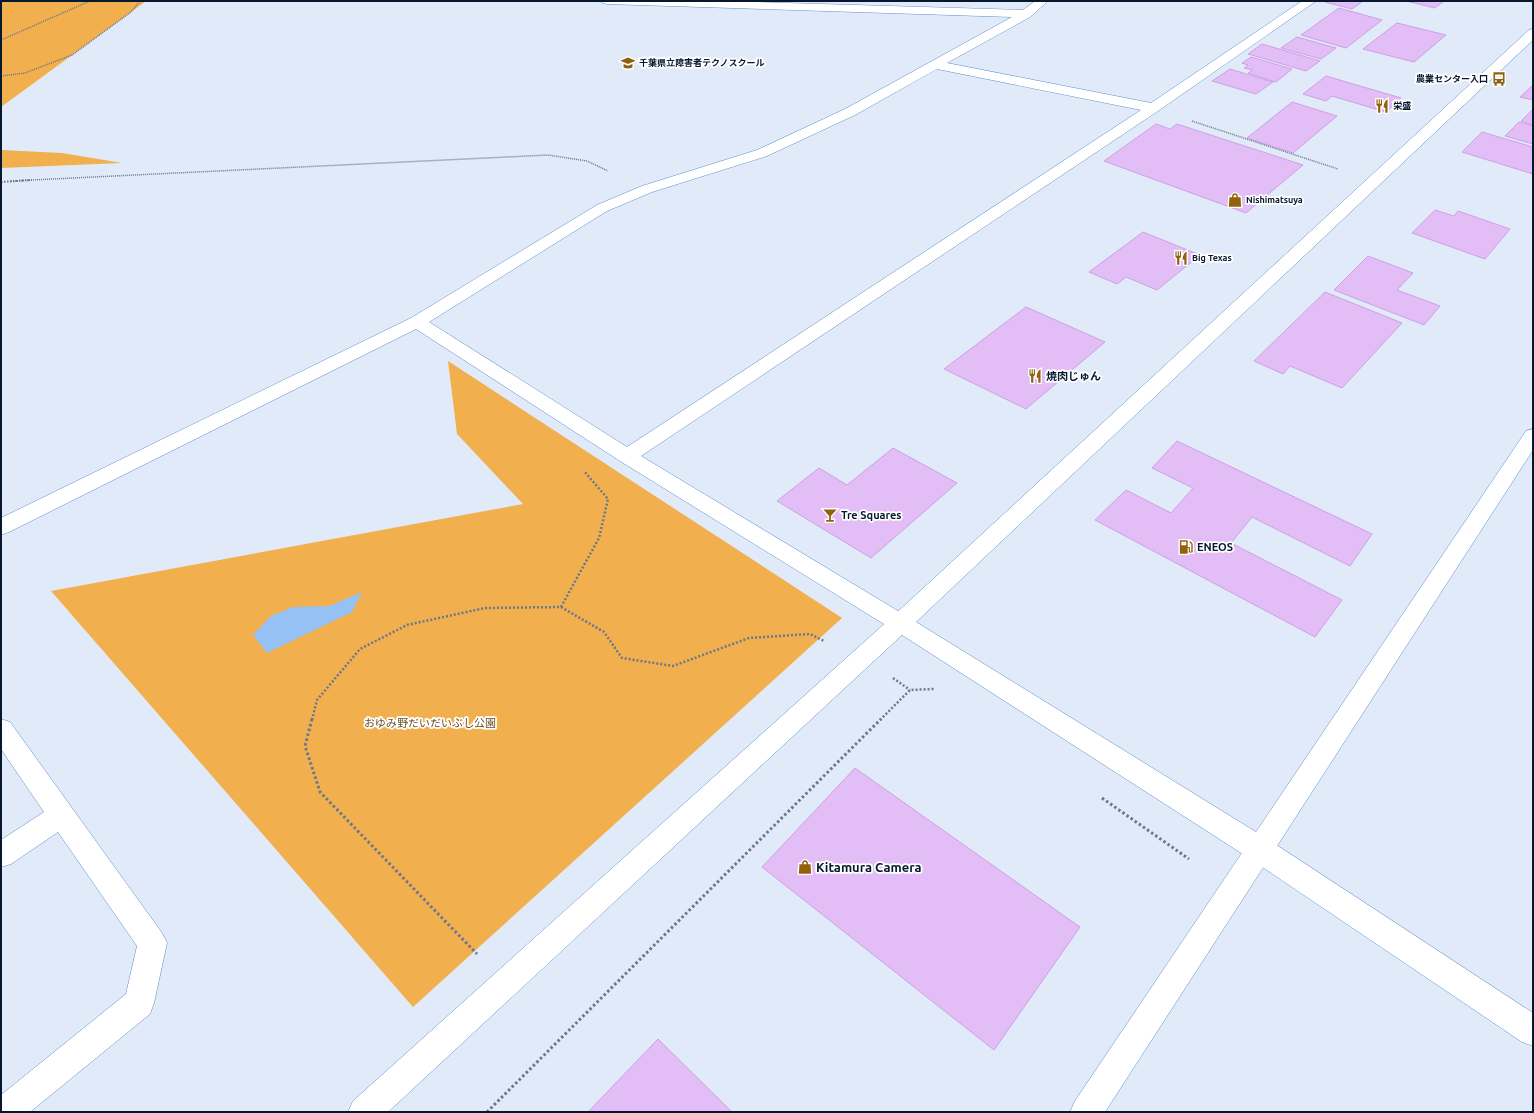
<svg xmlns="http://www.w3.org/2000/svg" width="1534" height="1113" font-family="Ubuntu,'Noto Sans JP',sans-serif">
  <rect width="100%" height="100%" fill="#e0eaf8"/>
  <!-- green -->
  <g fill="#f2af4e">
    <path d="M1,1H146L1,107Z"/>
    <path d="M1,150L62,153L122,163L1,168Z"/>
    <path d="M448,361L842,618L413,1007L51,591L523,504L457,434Z"/>
  </g>
  <!-- water -->
  <path fill="#96c1f5" d="M362,592L352,612L267,653L253,635L271,616L293,607L329,606Z"/>
  <!-- building -->
  <g fill="#e3bef6" stroke="#cda0e4">
    <path d="M1327,1H1363L1352,9L1325,2Z"/>
    <path d="M1406,1H1444L1435,8Z"/>
    <path d="M1339,8L1382,20L1346,48L1301,35Z"/>
    <path d="M1397,23L1446,35L1414,62L1363,49Z"/>
    <path d="M1297,37L1336,48L1321,59L1281,48Z"/>
    <path d="M1262,44L1320,61L1306,71L1248,54Z"/>
    <path d="M1251,57L1292,69L1276,82L1248,73L1253,70L1244,68L1248,65L1242,63Z"/>
    <path d="M1230,69L1273,82L1256,94L1212,81Z"/>
    <path d="M1326,76L1401,98L1386,112L1332,96L1326,101L1303,94Z"/>
    <path d="M1532,86L1533,100L1520,97Z"/>
    <path d="M1292,102L1337,116L1293,153L1247,138Z"/>
    <path d="M1533,109V125L1521,121Z"/>
    <path d="M1519,122L1533,126V144L1505,136Z"/>
    <path d="M1156,124L1170,129L1177,124L1303,165L1246,213L1104,161Z"/>
    <path d="M1482,132L1533,147V174L1462,152Z"/>
    <path d="M1435,210L1454,216L1458,211L1510,229L1485,259L1412,233Z"/>
    <path d="M1143,232L1200,255L1157,290L1126,277L1117,284L1089,272Z"/>
    <path d="M1368,256L1413,273L1397,290L1440,306L1424,325L1334,290Z"/>
    <path d="M1325,292L1402,323L1342,388L1290,366L1283,374L1254,361Z"/>
    <path d="M1026,307L1105,342L1026,409L944,369Z"/>
    <path d="M1177,441L1372,534L1350,566L1252,517L1231,543L1342,600L1315,637L1095,520L1126,490L1171,513L1193,488L1152,468Z"/>
    <path d="M893,448L957,483L871,558L777,501L819,468L847,485Z"/>
    <path d="M855,768L1080,927L994,1050L762,867Z"/>
    <path d="M658,1039L732,1112H588Z"/>
  </g>
  <g fill="none" stroke-linecap="round" stroke-linejoin="round">
    <defs>
      <g id="minor">
        <path d="M601,1H719L1023,10L1035,1H1048L1030,17L947,63L1151,103L1302,1H1316L1158,111L641,456L908,617L912,623L908,629L900,632L892,629L620,461L416,329L9,532L1,535V518L411,318L597,205L642,186L757,150L845,109L1012,17L607,4L603,3ZM937,69L1141,110L627,447L429,322L607,211L652,192L767,156L855,115Z"/>
        <path d="M1533,429V450L1105,1112H1070L1075,1101L1526,431Z"/>
        <path d="M1,719L10,722L162,933L167,943L154,1003L150,1014L30,1112H1V1095L126,994L137,946L58,832L11,864L1,867V840L44,812L1,749Z"/>
      </g>
      <path id="tertiary" d="M1533,29V40L916,622L1269,840L1533,1013V1046L1522,1042L1249,858L902,635L388,1112H348L353,1101L892,617L1529,30Z"/>
    </defs>
    <!-- minor casing -->
    <use href="#minor" stroke="#5c8ecb" stroke-width="1"/>
    <!-- tertiary casing -->
    <use href="#tertiary" stroke="#5c8ecb" stroke-width="1"/>
    <!-- path-far3 -->
    <g stroke="#6a788c" stroke-width="1.5" stroke-dasharray="1 1" stroke-linecap="butt">
      <path d="M1,40L90,1"/>
      <path d="M1,76L25,73L72,55L131,12L140,1"/>
      <path d="M1192,121L1338,169"/>
      <path d="M11,181L548,155L587,161L608,171"/>
    </g>
    <!-- path-far2 -->
    <path stroke="#6a788c" stroke-width="2" stroke-dasharray="1.5 1.5" stroke-linecap="butt" d="M1,182L32,180"/>
    <!-- path-far1 -->
    <g stroke="#6a788c" stroke-width="2.5" stroke-dasharray="2 2" stroke-linecap="butt">
      <path d="M561,607L599,538L608,499L584,471"/>
      <path d="M893,678L910,690"/>
      <path d="M312,720L317,700L360,649L407,625L485,608L561,607L604,632L622,658L673,666L749,638L810,634L824,641"/>
      <path d="M880,720L910,690L934,689"/>
    </g>
    <!-- path -->
    <g stroke="#6a788c" stroke-width="3" stroke-dasharray="2.5 2.5" stroke-linecap="butt">
      <path d="M312,719L305,746L320,792L477,954"/>
      <path d="M1102,798L1189,859"/>
      <path d="M487,1112L881,719"/>
    </g>
    <!-- minor -->
    <use href="#minor" fill="#fff" fill-rule="evenodd"/>
    <!-- tertiary -->
    <use href="#tertiary" fill="#fff" fill-rule="evenodd"/>
  </g>
  <!-- icons -->
  <defs>
    <symbol id="university-bare" viewBox="-9 -9 18 18"><path d="M0-5L7-2L0 1L-7-2ZM-4 1L0 2.5L4 1V4Q0 6-4 4Z" fill="#91610e" stroke="#fff" stroke-width="2.5" paint-order="stroke"/></symbol>
    <symbol id="bus-bare" viewBox="-9 -9 18 18"><path d="M-5-6H5V4H4V6H2V4H-2V6H-4V4H-5ZM-3.5-4V0h7V-4ZM-3.5 1.2v1.5H-2V1.2ZM2 1.2v1.5H3.5V1.2Z" fill="#91610e" stroke="#fff" stroke-width="2.5" paint-order="stroke"/></symbol>
    <symbol id="restaurant-bare" viewBox="-9 -9 18 18"><path d="M-5-6h1v4h1v-4h1v4h1v-4h1v5L-1.5 .5V6h-2V.5L-5-1ZM5-6V6H3V1.5H1.5Q1.5-4 5-6Z" fill="#91610e" stroke="#fff" stroke-width="2.5" paint-order="stroke"/></symbol>
    <symbol id="shop-bare" viewBox="-9 -9 18 18"><path d="M-5-2.5h2.3a2.7 3.5 0 0 1 5.4 0H5L5.5 6h-11ZM-1.5-2.5h3a1.5 2.3 0 0 0-3 0Z" fill="#91610e" stroke="#fff" stroke-width="2.5" paint-order="stroke"/></symbol>
    <symbol id="bar-bare" viewBox="-9 -9 18 18"><path d="M-6-5H6L.8 .8V4.5H3.5V6h-7V4.5H-.8V.8Z" fill="#91610e" stroke="#fff" stroke-width="2.5" paint-order="stroke"/></symbol>
    <symbol id="fuel-bare" viewBox="-9 -9 18 18"><path d="M-5.5-6h7V0h2V4h1.3V-2.5L3-4.5l.8-.8L6-3V5H2.5V1h-1V6h-7ZM-4.2-4.7v3.2H.2V-4.7Z" fill="#91610e" stroke="#fff" stroke-width="2.5" paint-order="stroke"/></symbol>
  </defs>
  <g fill-rule="evenodd">
    <use href="#university-bare" x="618" y="53" width="20" height="20"/>
    <use href="#bus-bare" x="1489" y="69" width="20" height="20"/>
    <use href="#restaurant-bare" x="1372" y="96" width="20" height="20"/>
    <use href="#shop-bare" x="1225" y="190" width="20" height="20"/>
    <use href="#restaurant-bare" x="1171" y="248" width="20" height="20"/>
    <use href="#restaurant-bare" x="1025" y="366" width="20" height="20"/>
    <use href="#bar-bare" x="820" y="505" width="20" height="20"/>
    <use href="#fuel-bare" x="1176" y="537" width="20" height="20"/>
    <use href="#shop-bare" x="795" y="857" width="20" height="20"/>
  </g>
  <g text-anchor="middle" stroke-width="3.5" stroke-linejoin="round" paint-order="stroke">
    <!-- far-poi labels -->
    <g font-size="9" font-weight="bold" fill="#051830" stroke="#fff" text-anchor="start">
      <text x="639" y="66">千葉県立障害者テクノスクール</text>
      <text x="1488" y="82" text-anchor="end">農業センター入口</text>
      <text x="1393" y="109">栄盛</text>
      <text x="1246" y="203">Nishimatsuya</text>
      <text x="1192" y="261">Big Texas</text>
    </g>
    <!-- poi labels -->
    <g font-size="11" font-weight="bold" fill="#051830" stroke="#fff" text-anchor="start">
      <text x="1046" y="380">焼肉じゅん</text>
      <text x="841" y="519">Tre Squares</text>
      <text x="1197" y="551">ENEOS</text>
    </g>
    <!-- park labels -->
    <g font-size="11" fill="#6d5026" stroke="#fff">
      <text x="430" y="727">おゆみ野だいだいぶし公園</text>
    </g>
    <!-- near-poi labels -->
    <g font-size="13" font-weight="bold" fill="#051830" stroke="#fff" text-anchor="start">
      <text x="816" y="872">Kitamura Camera</text>
    </g>
  </g>
  <!-- border -->
  <rect width="1534" height="1113" fill="none" stroke="#051830" stroke-width="4"/>
</svg>
